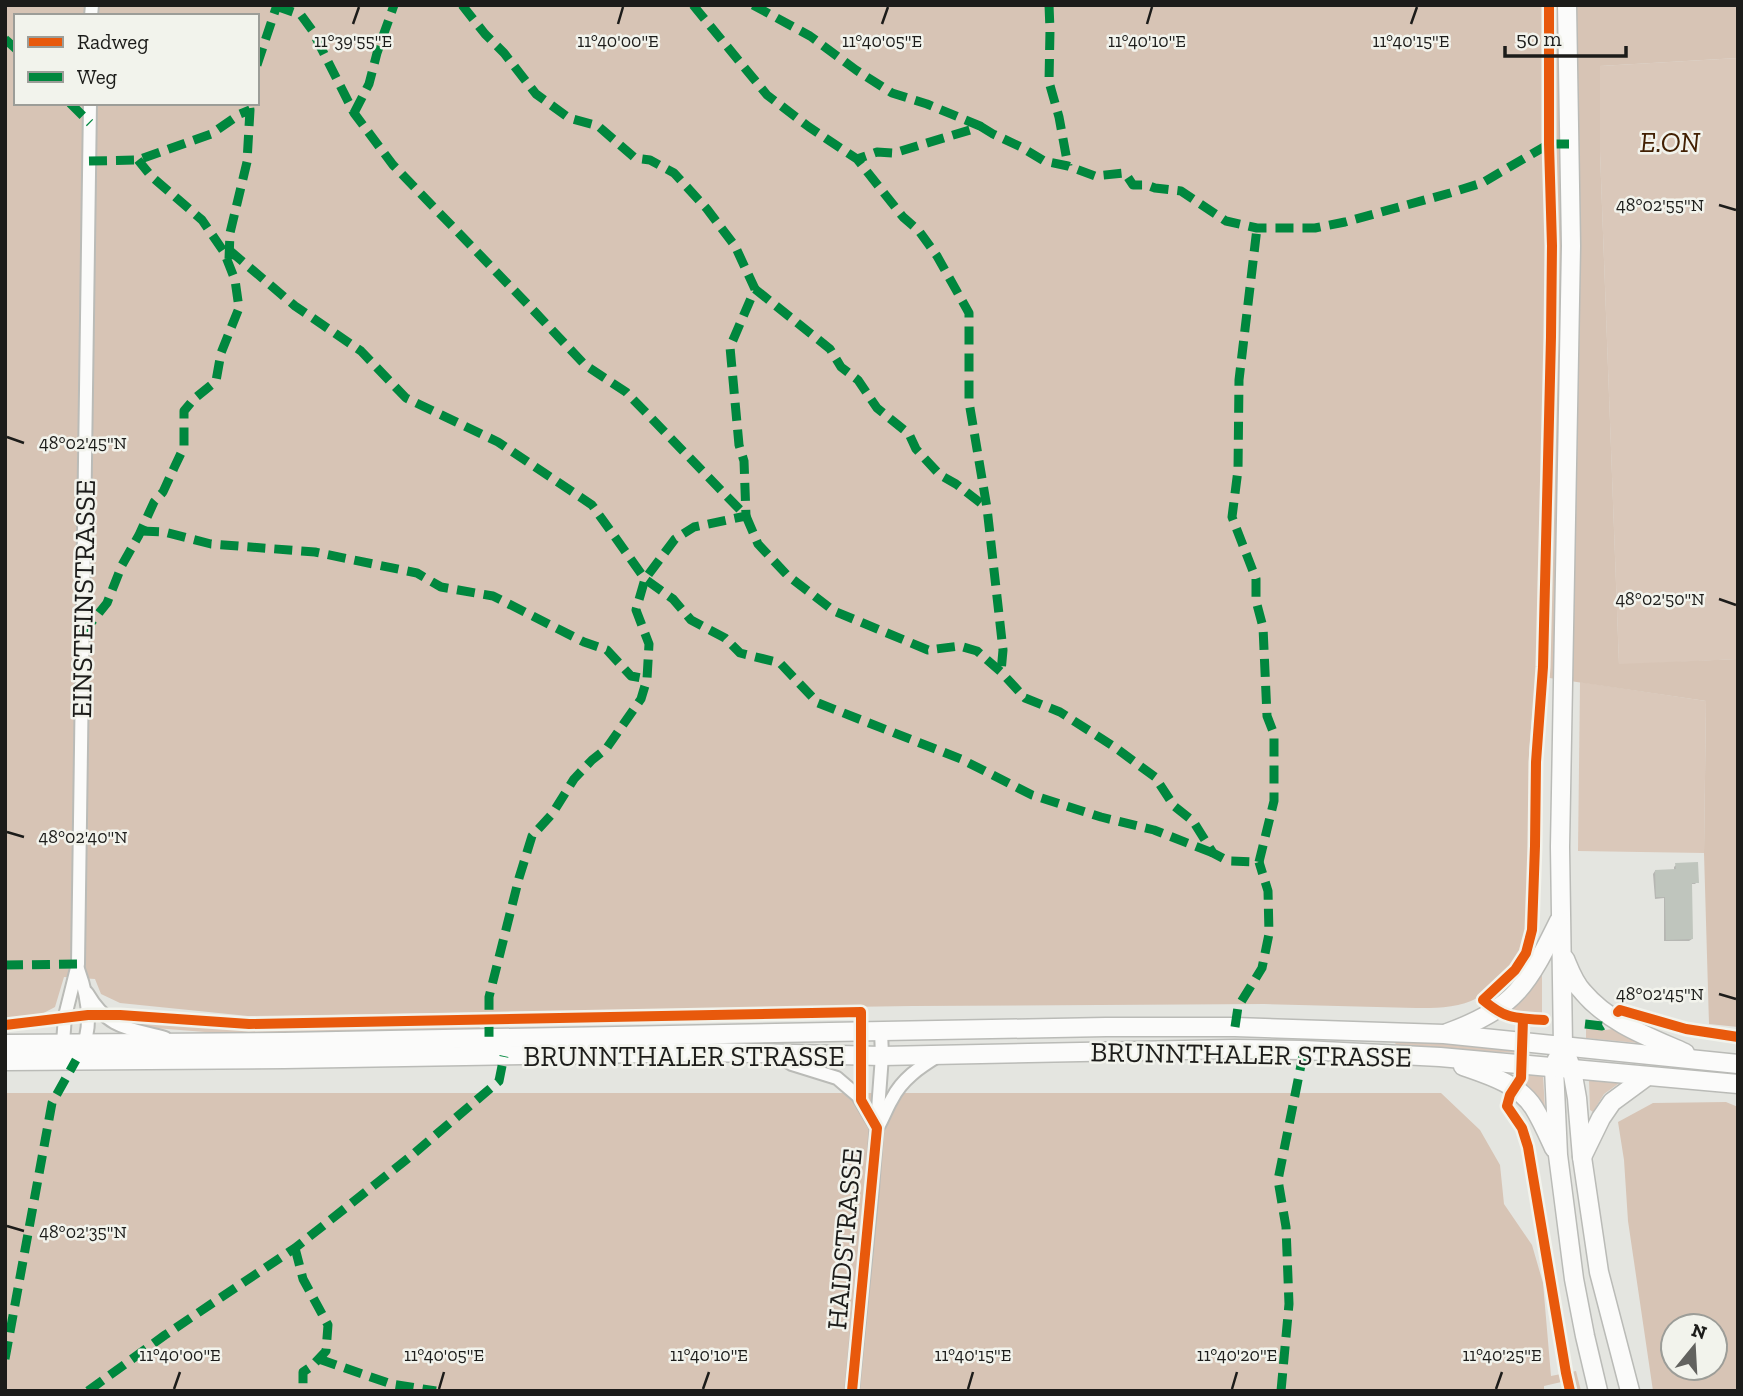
<svg xmlns="http://www.w3.org/2000/svg" width="1743" height="1396" font-family="'Zilla Slab',serif">
  <rect width="100%" height="100%" fill="#e4e5e0"/>
  <!-- green -->
  <g fill="#dac8ba">
    <path d="M1738,58V659L1619,665L1600,152V66Z"/>
    <path d="M1580,682L1706,701L1704,853L1578,851Z"/>
    <path d="M1542,972V1015L1507,1013L1506,1011Z"/>
    <path d="M121,1017L183,1023L237,1026L484,1022L482,1026L475,1031L230,1034L155,1028L142,1025Z"/>
    <path d="M1586,1029L1605,1030L1613,1029L1638,1040V1043L1586,1038Z"/>
    <path d="M1399,1040L1519,1046V1053L1398,1047L1395,1043Z"/>
    <path d="M1527,1072L1543,1074L1545,1110L1521,1086Z"/>
    <path d="M1589,1080L1619,1081L1618,1084L1604,1094L1593,1112L1590,1110Z"/>
  </g>
  <!-- forest -->
  <g fill="#d7c4b5" fill-rule="evenodd">
    <path d="M5,5H1738V58L1600,66V152L1619,664L1738,659V1027L1709,1024L1704,853L1706,701L1536,676L1529,750V929C1525,942 1522,955 1515,966C1506,978 1485,995 1471,1001C1455,1008 1433,1008 1416,1008L1264,1004L912,1006L248,1016L120,1003L101,994L95,979L64,977L55,1007L38,1016L5,1019ZM16,16H257V103H16Z"/>
    <path d="M5,1093H1441L1480,1130L1500,1165L1504,1204L1532,1245L1543,1283L1551,1376L1576,1371L1581,1391H1573L1570,1380L1544,1386V1391H5Z"/>
    <path d="M1726,1102L1738,1107V1391H1653L1628,1221L1624,1160L1618,1122L1653,1103ZM1673,1326H1715V1368H1673Z"/>
  </g>
  <!-- shadow -->
  <path fill="#0003" d="M1676,865L1697,882L1695,884H1691L1692,939L1689,941H1664V898L1655,899L1653,874L1655,871L1674,870V867Z"/>
  <!-- building -->
  <path fill="#bfc5bd" d="M1698,862L1699,883H1692L1693,939L1666,940L1665,897H1656L1655,870L1676,869L1675,863Z"/>
  <g fill="none" stroke-linecap="round" stroke-linejoin="round">
    <defs>
      <g id="minor">
        <path d="M91,16L92,5"/>
        <path d="M78,969C87,994 94,1025 81,1050"/>
        <path d="M87,993C108,1029 128,1028 165,1038"/>
        <path d="M67,1048L63,1043L65,1016L78,964L90,103"/>
        <path d="M775,1054L792,1064L837,1078L858,1096L877,1128"/>
        <path d="M879,1125C884,1116 887,1107 892,1099C902,1079 920,1067 938,1056"/>
        <path d="M852,1391L872,1190L882,1056L881,1031"/>
      </g>
      <g id="secondary">
        <path d="M1567,5L1571,246L1560,847L1563,1046L1572,1070L1577,1098L1582,1157L1599,1272L1630,1391"/>
        <path d="M1565,959C1570,971 1574,983 1583,992C1609,1023 1649,1037 1685,1053"/>
        <path d="M1447,1033C1516,1008 1528,984 1559,921"/>
        <path d="M5,1044L284,1042L1106,1027H1235L1444,1034L1738,1064"/>
        <path d="M1557,1059L1554,1068L1558,1155L1574,1279L1585,1336L1598,1391"/>
        <path d="M5,1061L284,1059L706,1052L882,1056L1235,1049L1304,1050L1440,1057L1738,1084"/>
        <path d="M1463,1066C1489,1075 1519,1084 1534,1108C1542,1121 1548,1135 1554,1148"/>
        <path d="M1582,1157L1601,1118L1612,1102L1646,1077"/>
      </g>
    </defs>
    <!-- minor casing -->
    <use href="#minor" stroke="#babbb7" stroke-width="16"/>
    <!-- secondary casing -->
    <use href="#secondary" stroke="#babbb7" stroke-width="21"/>
    <!-- minor -->
    <use href="#minor" stroke="#fbfbfa" stroke-width="12"/>
    <!-- secondary -->
    <use href="#secondary" stroke="#fbfbfa" stroke-width="18"/>
    <!-- quiet -->
    <g stroke="#00873e" stroke-width="9" stroke-dasharray="18 9" stroke-linecap="butt">
      <path d="M462,5L485,34L504,53L536,94L569,118L598,126L635,158L650,160L674,173L707,209L735,246L755,289L730,347L739,445L744,461L746,516L694,527L675,539L645,579L636,610L649,644L647,679L641,699L606,749L592,760L574,779L552,814L532,836L519,878L489,997V1038"/>
      <path d="M693,5L767,95L809,127L857,159L903,217L919,231L937,256L969,313V402L987,508L1003,650L1001,672"/>
      <path d="M753,5L810,36L856,70L892,93L927,104L980,126L970,130L894,153L877,152L857,159"/>
      <path d="M1049,5L1050,30L1049,82L1059,117L1068,166"/>
      <path d="M276,6L301,15L312,30L354,113L393,165L535,312L585,365L626,392L746,516L758,544L787,575L834,611L928,650L960,646L977,651L1001,672L1025,698L1060,712L1113,746L1155,777L1174,806L1193,821L1213,853L1228,861L1259,862L1274,801V734L1267,716L1263,627L1256,601V579L1232,517L1238,470L1239,380L1257,228"/>
      <path d="M5,39L16,49"/>
      <path d="M257,65L277,5"/>
      <path d="M70,103L90,123"/>
      <path d="M354,113L369,84L377,53L394,5"/>
      <path d="M980,126L993,134L1021,147L1044,161L1068,166L1095,176L1125,173L1133,185H1147L1155,188L1181,191L1226,221L1257,228H1315L1345,222L1450,193L1482,183L1549,144H1569"/>
      <path d="M89,161L138,160L211,134L240,114L250,110"/>
      <path d="M229,250L295,306L361,351L406,398L498,442L592,505L645,579L673,599L691,620L725,638L740,653L780,663L818,703L961,759L1032,795L1101,817L1154,830L1213,853"/>
      <path d="M229,259L230,233L247,162L250,110L249,103"/>
      <path d="M755,289L830,349L841,367L858,380L877,408L909,434L916,449L940,475L956,484L987,508"/>
      <path d="M141,531L164,532L211,544L315,552L417,573L441,587L493,596L584,642L607,650L631,676L647,679"/>
      <path d="M82,634L107,603L122,565L139,535L154,502L163,492L174,468L184,447V411L194,399L216,381L221,353L239,308L235,280L224,252L202,220L151,176L138,160"/>
      <path d="M5,965L78,964"/>
      <path d="M1585,1024L1602,1026L1607,1023"/>
      <path d="M1235,1027L1238,1007L1262,968L1269,934L1268,891L1259,862"/>
      <path d="M295,1248L303,1279L328,1325L326,1351L312,1366L303,1372V1391"/>
      <path d="M5,1359L52,1103L76,1060"/>
      <path d="M319,1359L391,1384L436,1391"/>
      <path d="M88,1391L165,1335L295,1248L411,1156L499,1081L504,1056"/>
      <path d="M1281,1391L1289,1304L1286,1227L1278,1180L1304,1050"/>
    </g>
    <defs>
      <g id="cycleway">
        <path d="M1618,1012L1620,1010L1686,1029L1738,1037"/>
        <path d="M1523,1019L1521,1078L1510,1095L1507,1106L1522,1128L1528,1147L1566,1373L1570,1391"/>
        <path d="M1544,1020C1515,1018 1507,1020 1483,1000L1515,970L1526,953L1532,930L1535,846L1536,762L1543,667L1551,337L1552,246L1549,144V5"/>
        <path d="M5,1025L88,1015H120L249,1024L861,1012V1100L877,1128L852,1391"/>
      </g>
    </defs>
    <!-- cycleway casing -->
    <use href="#cycleway" stroke="#f2f3ec" stroke-width="15"/>
    <!-- cycleway -->
    <use href="#cycleway" stroke="#e8590c" stroke-width="10"/>
  </g>
  <!-- ticks -->
  <path fill="none" stroke="#1c1c1a" stroke-width="2.5" d="M353,24L359,7M618,24L623,7M882,24L888,7M1147,24L1152,7M1411,24L1417,7M1719,205L1736,210M7,437L24,443M1719,599L1736,605M7,832L24,837M1719,994L1736,999M7,1226L24,1231M174,1389L180,1372M439,1389L444,1372M703,1389L709,1372M968,1389L973,1372M1232,1389L1237,1372M1496,1389L1502,1372"/>
  <g text-anchor="middle" stroke-width="5" stroke-linejoin="round" paint-order="stroke">
    <!-- park labels -->
    <g font-size="28" font-style="italic" fill="#422003" stroke="#f2f3ec">
      <text x="1670" y="152">E.ON</text>
    </g>
    <!-- street labels -->
    <g font-size="28" fill="#1c1c1a" stroke="#f2f3ec">
      <text transform="translate(83 599) rotate(-89)" y="10">EINSTEINSTRASSE</text>
      <text transform="translate(1251 1054) rotate(1)" y="10">BRUNNTHALER STRASSE</text>
      <text x="684" y="1066">BRUNNTHALER STRASSE</text>
      <text transform="translate(844 1239) rotate(-85)" y="10">HAIDSTRASSE</text>
    </g>
  </g>
  <g font-size="18" text-anchor="middle" fill="#1c1c1a" stroke="#f2f3ec" stroke-width="5" stroke-linejoin="round" paint-order="stroke">
    <text x="353" y="47">11°39'55"E</text>
    <text x="618" y="47">11°40'00"E</text>
    <text x="882" y="47">11°40'05"E</text>
    <text x="1147" y="47">11°40'10"E</text>
    <text x="1411" y="47">11°40'15"E</text>
    <text x="1660" y="211">48°02'55"N</text>
    <text x="83" y="449">48°02'45"N</text>
    <text x="1660" y="605">48°02'50"N</text>
    <text x="83" y="843">48°02'40"N</text>
    <text x="1660" y="1000">48°02'45"N</text>
    <text x="83" y="1238">48°02'35"N</text>
    <text x="1502" y="1361">11°40'25"E</text>
    <text x="180" y="1361">11°40'00"E</text>
    <text x="444" y="1361">11°40'05"E</text>
    <text x="709" y="1361">11°40'10"E</text>
    <text x="973" y="1361">11°40'15"E</text>
    <text x="1237" y="1361">11°40'20"E</text>
  </g>
  <!-- border -->
  <rect width="1743" height="1396" fill="none" stroke="#1c1c1a" stroke-width="14"/>
  <!-- legend -->
  <rect x="14" y="14" width="245" height="91" fill="#f2f3ec" stroke="#9c9d98" stroke-width="2"/>
  <rect x="28" y="37" width="35" height="10" fill="#e8590c" stroke="#9c9d98" stroke-width="2"/>
  <text x="77" y="49" font-size="21" fill="#1c1c1a">Radweg</text>
  <rect x="28" y="72" width="35" height="10" fill="#00873e" stroke="#9c9d98" stroke-width="2"/>
  <text x="77" y="84" font-size="21" fill="#1c1c1a">Weg</text>
  <!-- north arrow -->
  <g transform="translate(1694 1347) rotate(18)"><circle r="33" fill="#f2f3ec" stroke="#9c9d98" stroke-width="2"/>
  <path d="M0-5L12 26L0 18L-12 26Z" fill="#62625f"/>
  <text y="-10" font-size="19" font-weight="bold" text-anchor="middle" fill="#1c1c1a">N</text>
  </g>
  <!-- scale -->
  <path d="M1505 46v10h121v-10" fill="none" stroke="#1c1c1a" stroke-width="3.5"/>
  <text x="1516" y="46" font-size="21" fill="#1c1c1a" stroke="#f2f3ec" stroke-width="5" paint-order="stroke">50 m</text>
</svg>
